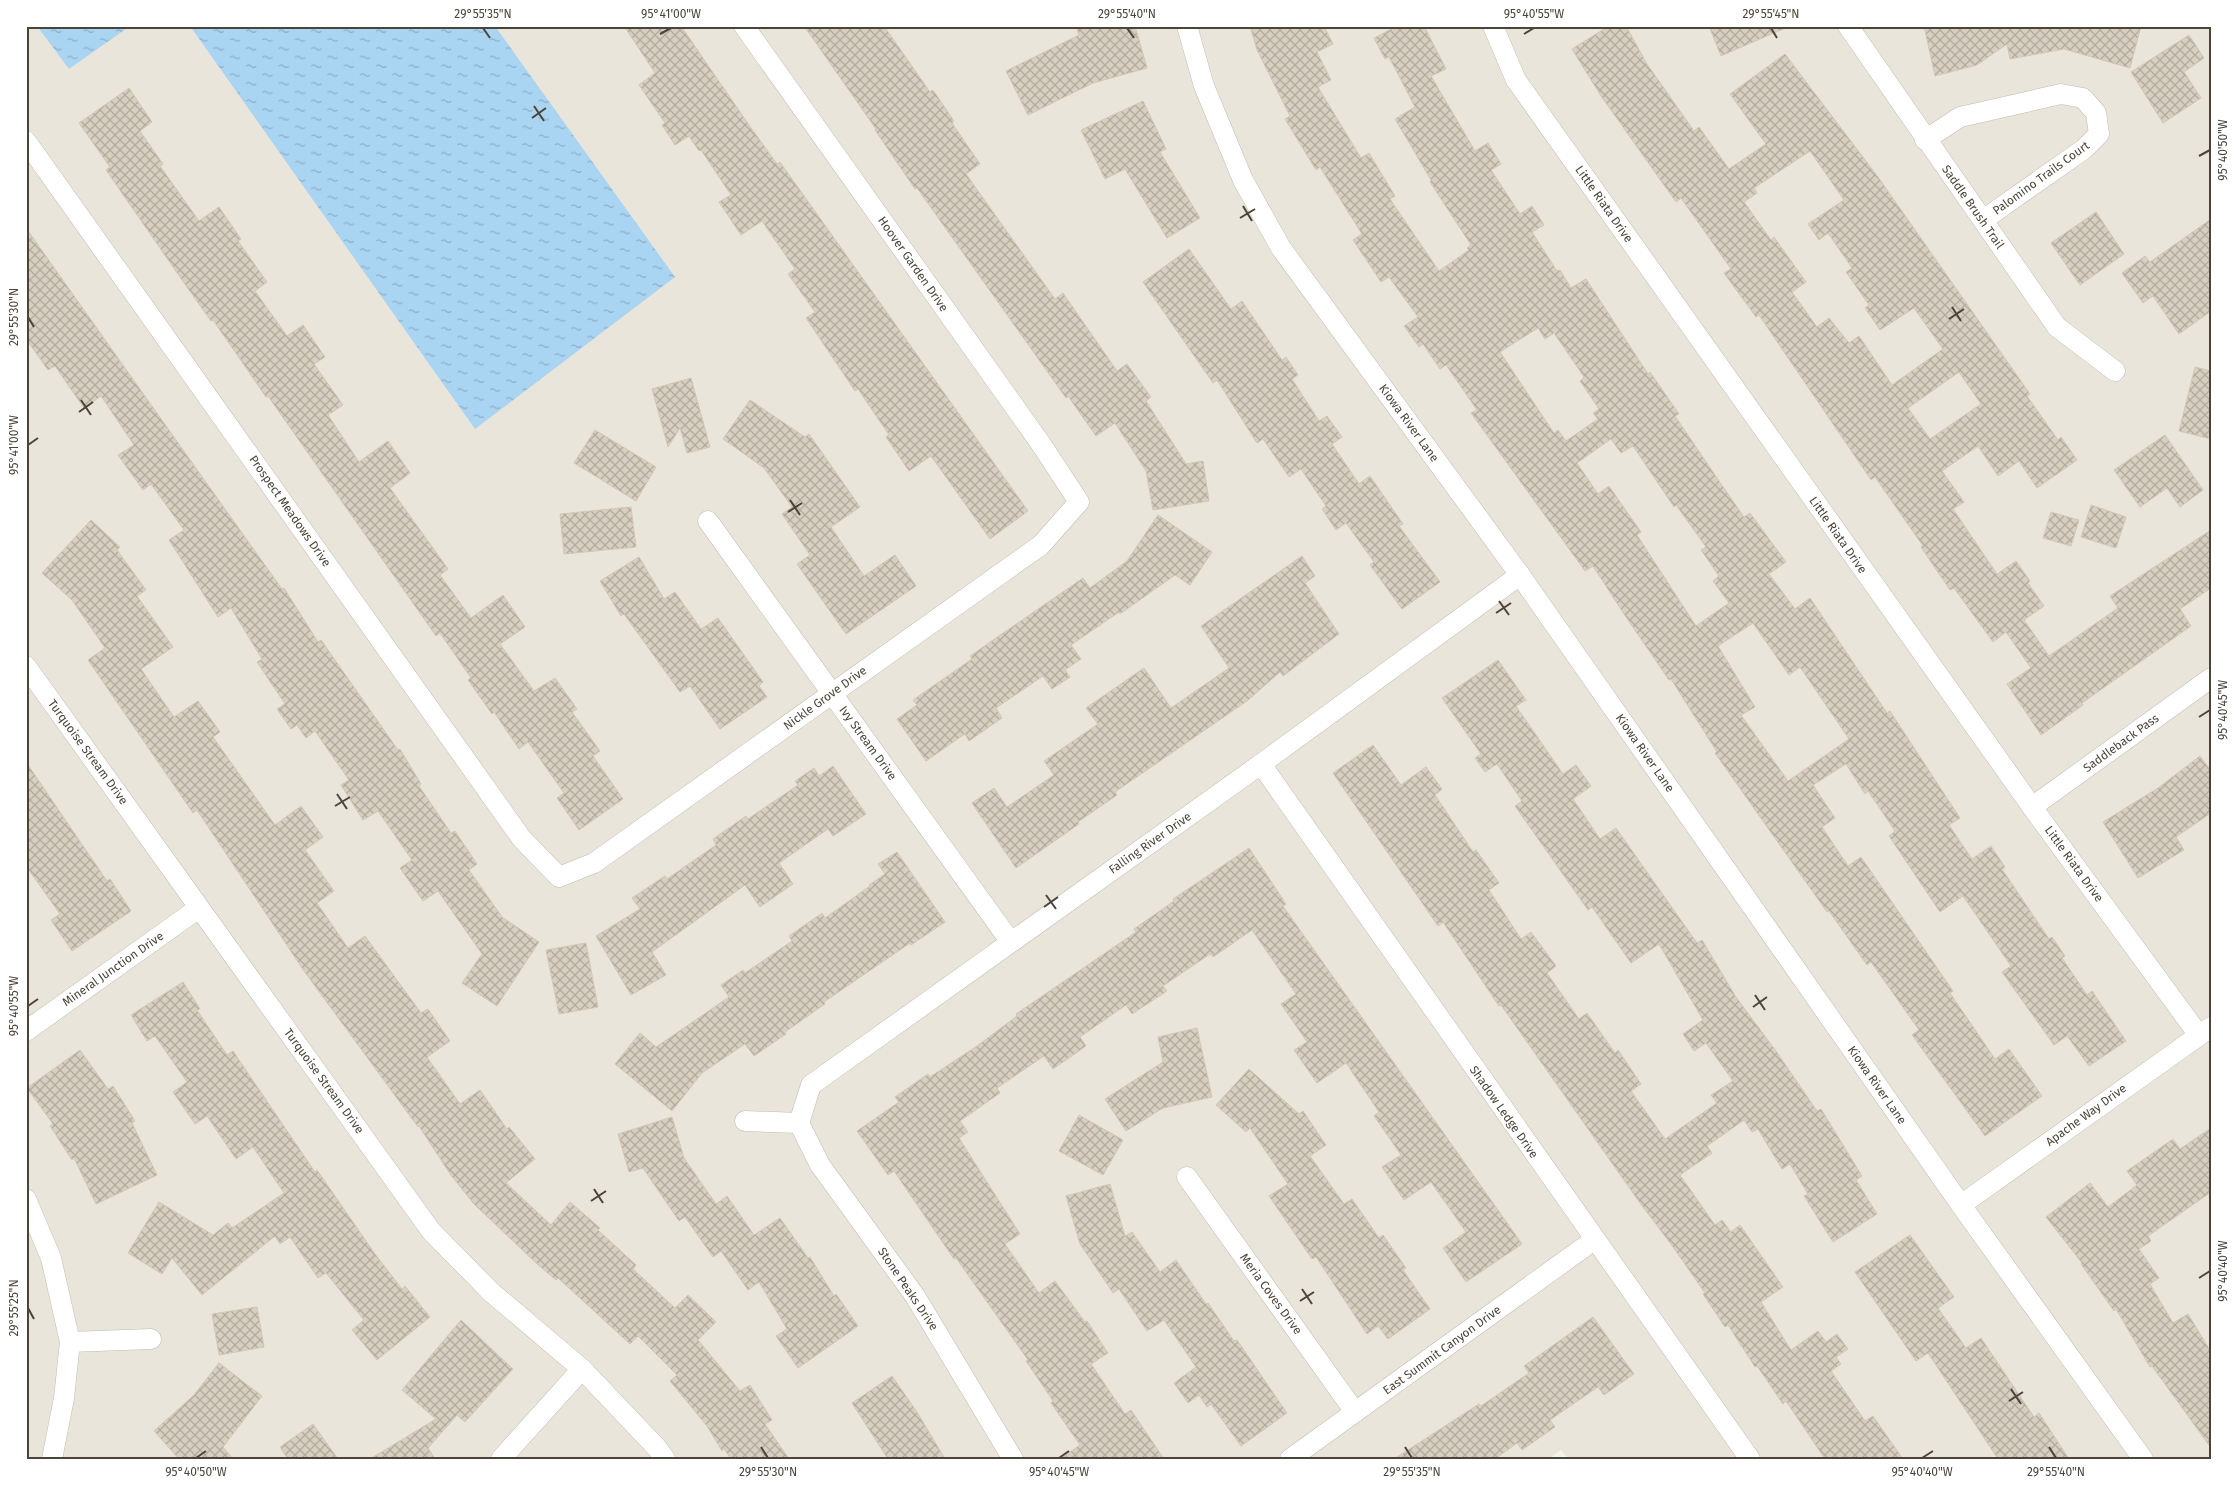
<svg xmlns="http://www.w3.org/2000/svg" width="2237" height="1485" font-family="'Fira Sans',sans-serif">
  <defs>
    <pattern id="water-ripples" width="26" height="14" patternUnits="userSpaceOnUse" patternTransform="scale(1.25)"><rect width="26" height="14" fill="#a9d4f2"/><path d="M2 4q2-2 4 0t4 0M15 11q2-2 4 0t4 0" fill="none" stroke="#8caec5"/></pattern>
    <pattern id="building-cross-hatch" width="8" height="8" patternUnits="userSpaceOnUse" patternTransform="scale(1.25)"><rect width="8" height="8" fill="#d8cfc1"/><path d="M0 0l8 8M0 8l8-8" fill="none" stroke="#b1aa9e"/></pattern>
  </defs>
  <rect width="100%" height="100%" fill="#f6f3ec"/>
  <!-- residential -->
  <path fill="#eae5da" d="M26,26H2211V1459H1568L1561,1450L1548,1459H26Z"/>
  <!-- water -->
  <g fill="url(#water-ripples)">
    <path d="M37,26H130L69,69Z"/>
    <path d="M190,26H495L675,277L475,429Z"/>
  </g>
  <!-- building -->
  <g fill="url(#building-cross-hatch)" stroke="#d3c7b4" fill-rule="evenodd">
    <path d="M624,26H681L749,125L777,164L780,162L1028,511L990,539L931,456L909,471L886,437L889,435L858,389L855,391L806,318L815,312L788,274L795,269L762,221L741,235L719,202L731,195L701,150L699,151L689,136L675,145L662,125L665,123L639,85L655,73Z"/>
    <path d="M804,26H884L930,92L933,90L954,121L952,123L980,164L966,174L1055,299L1063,293L1117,371L1127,364L1151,397L1146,401L1186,464L1203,461L1209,501L1153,510L1146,471L1115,423L1096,436L1068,396L1066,398L917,188L915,189L875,130L876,129Z"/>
    <path d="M1076,26H1135L1147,68L1093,83L1028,115L1006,71L1079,35Z"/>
    <path d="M1250,26H1324L1333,44L1317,52L1331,80L1318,87L1361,158L1369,153L1395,196L1390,199L1439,271L1469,250L1467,248L1471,245L1430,182L1431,180L1395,119L1415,107L1389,57L1385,59L1374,38L1397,26H1424L1446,69L1431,76L1475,151L1488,143L1501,164L1491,170L1520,214L1532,206L1544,225L1532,232L1557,271L1560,270L1571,288L1586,279L1648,374L1650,372L1679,414L1675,416L1719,481L1744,517L1750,513L1786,562L1769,574L1795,609L1810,598L1887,713L1890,711L1960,818L1949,825L1972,859L1991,846L2005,867L2002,869L2049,939L2052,937L2065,956L2062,958L2087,995L2092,991L2126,1041L2089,1066L2067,1036L2054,1045L2002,972L2011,966L1963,896L1940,912L1889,836L1895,831L1868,791L1865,794L1846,764L1813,785L1835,818L1822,827L1848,866L1861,857L1953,991L1950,993L1995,1059L2009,1049L2042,1096L1985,1136L1912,1035L1919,1030L1871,962L1867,965L1829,911L1827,912L1715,753L1717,752L1671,679L1669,680L1624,614L1593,566L1585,571L1471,413L1477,410L1446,365L1440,369L1423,344L1419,347L1404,326L1418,317L1389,277L1381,282L1353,240L1362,234L1320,167L1316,170L1285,119L1290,116L1257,50ZM1538,328L1545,339L1554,333L1584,377L1580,381L1599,409L1593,413L1598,419L1566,441L1558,430L1554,433L1500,352ZM1611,439L1621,453L1633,446L1674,507L1676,505L1706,547L1701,550L1719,576L1713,581L1729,603L1696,626L1637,535L1641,532L1609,486L1598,494L1577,463ZM1753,623L1789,675L1800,667L1849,739L1788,781L1741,715L1755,707L1718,646Z"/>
    <path d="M1609,26H1626L1647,64L1694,131L1699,127L1729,169L1766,144L1730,94L1785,54L1878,177L2030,394L2027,396L2058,440L2061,437L2077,460L2037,488L2019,461L1998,476L1978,446L1942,471L1964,502L1953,509L1997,574L2016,561L2030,581L2028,583L2044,606L2024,620L2049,656L2118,608L2110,596L2211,530V588L2180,609L2191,626L2082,703L2083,705L2041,735L2007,684L2031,668L2006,632L1993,642L1954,588L1950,590L1921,547L1923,546L1875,477L1871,480L1759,315L1756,317L1724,273L1731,269L1681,198L1676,202L1601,96L1572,49ZM1810,151L1844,200L1808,224L1819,240L1828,233L1852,268L1846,272L1869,305L1865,308L1880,330L1914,308L1943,349L1892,385L1859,336L1849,343L1829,318L1817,327L1792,292L1806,282L1774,237L1771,240L1744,202L1757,193L1754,188ZM1959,372L1981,404L1930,439L1908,408Z"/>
    <path d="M1709,26H1790L1721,56Z"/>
    <path d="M1924,26H2141L2130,68L2064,49L2010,59L2007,44L1977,65L1935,76Z"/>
    <path d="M2189,35L2204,58L2184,72L2201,98L2163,123L2131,72Z"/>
    <path d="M129,88L152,122L140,131L163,164L160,166L199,221L219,207L241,239L238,241L267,282L255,291L287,336L303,325L325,357L314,364L343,405L328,415L359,462L388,441L410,473L390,488L448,569L440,575L471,618L503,595L525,627L500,644L534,691L555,678L577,709L572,712L600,751L593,756L623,799L579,830L557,798L564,793L528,742L519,749L494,712L492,714L468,680L471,678L440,633L436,636L268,396L266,397L213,320L211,321L182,280L106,170L110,167L79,123Z"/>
    <path d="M1143,101L1166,149L1160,152L1200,218L1167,238L1125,169L1105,179L1081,130Z"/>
    <path d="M2096,212L2124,254L2080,285L2051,243Z"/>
    <path d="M2211,219V311L2179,334L2153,296L2143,303L2122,273L2145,256L2150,262Z"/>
    <path d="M26,228L193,464L282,589L284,588L318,642L321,640L398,750L400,749L421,784L419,786L451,833L455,831L477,864L469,870L502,917L539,942L497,1006L462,983L482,954L438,891L423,901L400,868L412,860L378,811L363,820L341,785L349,780L315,731L306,738L297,725L291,729L277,709L285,704L257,662L262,659L231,608L218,617L169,540L184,530L151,484L143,490L118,455L134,445L101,396L84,408L55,366L48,370L26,339Z"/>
    <path d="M1189,249L1231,309L1242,301L1282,360L1286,357L1298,375L1292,379L1319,421L1327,416L1342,437L1332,444L1359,484L1370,476L1403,524L1399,526L1440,582L1402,609L1370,565L1374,562L1346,523L1336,530L1322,509L1326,506L1301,469L1289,477L1263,439L1257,443L1217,380L1213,383L1143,282Z"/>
    <path d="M2195,367L2211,371V439L2179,431Z"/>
    <path d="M691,378L710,447L687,453L680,428L668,447L652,389Z"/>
    <path d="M750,400L805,437L809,434L860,507L831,527L864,576L895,555L916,586L846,634L797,564L810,555L782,514L792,507L764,468L723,439Z"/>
    <path d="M595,430L656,467L636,501L574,463Z"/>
    <path d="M2165,435L2203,490L2180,507L2167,488L2140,507L2114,470Z"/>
    <path d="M2091,505L2126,517L2116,548L2081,537Z"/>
    <path d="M631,507L636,547L564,554L560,514Z"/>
    <path d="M2051,512L2079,520L2071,546L2043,538Z"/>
    <path d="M1158,515L1212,552L1190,585L1175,575L1120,614L1119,612L1071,645L1081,659L1065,670L1070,677L1052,689L1043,676L996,708L1002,718L969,741L965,734L926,761L897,719L917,705L913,700L972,659L970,656L1083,578L1090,588L1127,561Z"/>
    <path d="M91,520L120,547L117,550L146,590L137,596L173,647L141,669L174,717L198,701L220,732L213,737L275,825L301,806L323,837L305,850L334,891L317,903L348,948L365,936L421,1013L428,1009L450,1041L427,1057L460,1104L480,1090L507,1129L509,1127L535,1159L506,1183L551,1225L570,1202L600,1228L598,1230L636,1265L633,1269L675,1308L688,1295L716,1322L698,1340L740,1391L750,1385L772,1420L765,1424L789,1459H731L724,1449L722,1451L707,1426L670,1381L677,1375L638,1336L630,1344L558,1278L556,1280L537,1264L474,1204L450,1174L419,1126L418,1127L304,971L197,810L193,813L88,660L105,648L72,600L42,573Z"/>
    <path d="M1302,556L1315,576L1305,583L1339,634L1283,676L1280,672L1247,701L1115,792L1117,795L1078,822L1079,824L1016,868L972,803L994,788L1007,807L1054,775L1044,761L1098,724L1086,708L1144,668L1171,708L1229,668L1201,626Z"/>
    <path d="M639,557L664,599L675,592L701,629L718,618L763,682L759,686L767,697L720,729L690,686L680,692L624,614L621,616L600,581Z"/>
    <path d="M1498,660L1526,700L1516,706L1563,774L1576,765L1591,786L1573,799L1600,839L1616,828L1697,943L1702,940L1736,997L1776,1051L1817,1111L1821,1109L1862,1176L1856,1180L1877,1214L1833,1242L1804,1196L1808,1194L1790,1164L1782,1169L1758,1129L1752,1132L1744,1120L1707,1146L1712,1153L1680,1175L1715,1225L1722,1220L1731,1232L1740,1225L1783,1287L1761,1302L1791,1350L1818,1331L1826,1342L1837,1334L1848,1349L1836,1357L1841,1364L1831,1371L1865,1421L1873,1416L1903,1459H1825L1786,1401L1783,1404L1757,1366L1755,1367L1728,1325L1725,1327L1703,1294L1705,1293L1673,1247L1640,1203L1501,1005L1499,1006L1443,922L1438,926L1333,773L1373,745L1401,785L1426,767L1442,789L1435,795L1473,852L1476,850L1499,883L1489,890L1521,939L1531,932L1556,966L1547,973L1579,1019L1587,1013L1615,1053L1618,1050L1641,1084L1631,1091L1665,1139L1717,1103L1711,1095L1733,1081L1706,1043L1694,1051L1683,1034L1703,1020L1659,944L1631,963L1592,907L1588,910L1515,806L1522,801L1497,764L1485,772L1475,758L1481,754L1442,698Z"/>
    <path d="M2200,756L2211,771V813L2176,837L2184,850L2138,878L2103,822L2158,788Z"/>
    <path d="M26,762L107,881L110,879L131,911L72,951L51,920L60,914L26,866Z"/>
    <path d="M833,766L866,814L833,836L828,829L779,863L793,884L760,907L745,885L652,952L666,975L631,995L596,936L640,909L632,898L665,876L667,879L716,845L713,839L746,816L748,819L798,785L795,781L814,768L819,776Z"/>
    <path d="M1249,848L1286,904L1283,906L1522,1244L1466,1282L1443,1248L1466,1232L1431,1182L1404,1200L1382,1167L1401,1155L1374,1116L1379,1112L1346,1063L1317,1083L1294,1050L1307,1042L1281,1004L1296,994L1252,930L1213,957L1210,954L1163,986L1167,991L1132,1014L1126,1005L1080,1037L1086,1046L1053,1069L1044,1056L997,1088L1000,1093L960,1121L968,1132L959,1138L1020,1234L1005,1244L1039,1293L1055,1281L1085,1322L1087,1321L1108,1353L1091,1364L1125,1414L1131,1410L1164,1459H1060L1080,1445L1051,1403L1053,1401L1026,1361L1028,1360L956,1258L954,1259L894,1171L888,1175L857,1131L899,1102L895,1097L928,1074L930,1077L977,1046L1017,1016L1016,1014L1136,932L1134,929L1174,901L1173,899Z"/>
    <path d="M897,852L945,922L911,945L910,943L824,1002L825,1004L785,1032L786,1034L754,1056L745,1044L702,1073L672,1111L615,1064L640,1033L656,1047L729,997L721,985L743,970L745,973L792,941L789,936L822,913L825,918L870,886L869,885L885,874L878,864Z"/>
    <path d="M586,943L598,1007L559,1014L546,950Z"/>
    <path d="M183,982L200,1009L197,1010L227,1055L233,1051L315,1172L317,1170L375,1254L402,1289L405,1286L430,1317L377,1360L352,1330L364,1320L326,1273L318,1278L290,1237L280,1244L275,1236L202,1295L172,1258L162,1274L128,1253L159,1202L213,1235L228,1223L232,1228L284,1193L253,1147L236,1159L207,1116L195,1124L173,1092L187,1082L155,1036L147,1041L131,1015Z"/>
    <path d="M1197,1028L1212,1097L1163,1108L1126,1131L1105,1099L1163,1062L1158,1037Z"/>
    <path d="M80,1050L108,1089L113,1086L135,1121L132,1123L157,1175L96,1204L74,1158L72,1160L50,1126L53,1124L27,1088Z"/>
    <path d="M1249,1069L1299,1114L1303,1111L1326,1145L1310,1156L1344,1204L1352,1199L1379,1238L1383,1235L1406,1268L1403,1270L1430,1309L1388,1339L1378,1326L1367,1334L1316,1257L1312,1259L1269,1196L1288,1184L1250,1128L1246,1132L1216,1105Z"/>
    <path d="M1079,1115L1123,1140L1103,1175L1059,1151Z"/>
    <path d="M672,1117L684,1158L716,1204L727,1196L754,1235L780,1218L808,1258L810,1257L834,1296L836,1294L858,1326L798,1368L776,1336L787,1329L759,1282L748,1290L721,1251L713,1257L685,1217L679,1221L643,1168L629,1172L618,1134Z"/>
    <path d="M2211,1128V1192L2148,1236L2151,1241L2139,1249L2159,1278L2150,1284L2173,1323L2188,1314L2211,1352V1448L2152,1366L2150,1367L2116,1309L2114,1311L2081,1264L2082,1263L2046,1217L2090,1183L2108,1207L2137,1185L2127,1171L2173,1139L2180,1149Z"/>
    <path d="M1110,1184L1125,1236L1132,1232L1160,1272L1176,1260L1206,1304L1208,1303L1234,1341L1237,1340L1287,1413L1241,1446L1211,1404L1207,1407L1199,1395L1188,1403L1174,1383L1196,1367L1164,1320L1147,1331L1119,1289L1113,1293L1080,1244L1066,1196Z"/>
    <path d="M1910,1235L1954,1297L1938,1308L1966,1348L1981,1338L2034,1417L2039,1413L2069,1459H1998L1928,1353L1916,1361L1855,1272Z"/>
    <path d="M257,1307L264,1347L219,1355L212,1314Z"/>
    <path d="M1593,1317L1634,1374L1604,1395L1598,1387L1550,1420L1555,1427L1522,1450L1517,1443L1495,1459H1394L1479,1404L1481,1406L1529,1373L1524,1366Z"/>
    <path d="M461,1320L513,1369L465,1422L457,1415L428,1448L435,1459H370L436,1419L402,1390Z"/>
    <path d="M219,1363L262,1396L223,1447L233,1459H179L154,1431L194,1395Z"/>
    <path d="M892,1376L917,1412L945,1459H888L852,1403Z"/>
    <path d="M313,1424L338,1459H288L280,1447Z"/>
  </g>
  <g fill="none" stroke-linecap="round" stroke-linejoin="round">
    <defs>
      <g id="street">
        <path d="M1187,26L1204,86L1243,180L1281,248L1520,575L1961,1205L2143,1459"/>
        <path d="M1493,26L1516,80L2032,807L2198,1034"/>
        <path d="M1848,26L2057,327L2115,371"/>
        <path d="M1925,140L1960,117L2061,94L2083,98L2096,113L2099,134L2084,149L1983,220"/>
        <path d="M26,141L522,839L559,877L594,863L1041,545L1079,502L1041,444L744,26"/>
        <path d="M708,521L1010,941"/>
        <path d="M26,666L431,1231L491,1292L582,1369L657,1448L665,1459"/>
        <path d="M1261,764L1750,1459"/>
        <path d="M2032,807L2211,678"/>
        <path d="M26,1031L199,908"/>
        <path d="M745,1121L799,1123"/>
        <path d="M799,1123L811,1085L1261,764L1520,575"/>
        <path d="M799,1123L820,1165L915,1296L1013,1459"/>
        <path d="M1187,1177L1355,1412"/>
        <path d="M26,1199L51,1258L70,1342L64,1398L52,1459"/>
        <path d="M1961,1205L2211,1027"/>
        <path d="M70,1342L151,1339"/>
        <path d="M501,1459L582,1369"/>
        <path d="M1290,1459L1594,1240"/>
      </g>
    </defs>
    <!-- street casing -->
    <use href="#street" stroke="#c2bbae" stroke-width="21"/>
    <!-- street -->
    <use href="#street" stroke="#fff" stroke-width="20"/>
  </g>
  <!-- ticks -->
  <path fill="none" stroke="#4b4439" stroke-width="2" d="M483,28L490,38M1127,28L1134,38M1771,28L1777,38M660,34L671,28M1524,34L1534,28M534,106L544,121M532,118L546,108M2199,156L2210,150M1243,206L1252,221M1240,218L1255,209M1952,307L1961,321M28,317L34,327M1949,319L1964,309M81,400L91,415M79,412L93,402M28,445L38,438M790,500L800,515M788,512L802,503M1499,601L1509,615M1496,613L1511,603M2199,717L2210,710M337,794L347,809M335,806L350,797M1046,895L1056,909M1044,907L1058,897M1755,995L1765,1010M28,1006L38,999M1753,1007L1767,997M594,1189L603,1203M591,1201L606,1191M2199,1278L2210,1271M1302,1289L1312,1304M1300,1301L1314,1292M28,1308L34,1319M2011,1389L2021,1404M2009,1401L2023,1392M761,1447L768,1458M1405,1447L1412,1458M2049,1447L2056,1458M196,1458L206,1451M1059,1458L1069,1451M1922,1458L1933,1451"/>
  <g text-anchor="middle" stroke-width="4.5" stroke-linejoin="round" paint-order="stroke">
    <!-- street labels -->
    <g font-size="12" fill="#4b4439" stroke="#fff">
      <text transform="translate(2041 178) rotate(-36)" y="4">Palomino Trails Court</text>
      <text transform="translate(1604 204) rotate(55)" y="4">Little Riata Drive</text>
      <text transform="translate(1973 207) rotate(55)" y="4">Saddle Brush Trail</text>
      <text transform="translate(913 264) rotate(55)" y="4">Hoover Garden Drive</text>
      <text transform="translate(1409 423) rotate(54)" y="4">Kiowa River Lane</text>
      <text transform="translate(290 511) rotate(55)" y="4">Prospect Meadows Drive</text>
      <text transform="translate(1838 535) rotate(55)" y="4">Little Riata Drive</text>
      <text transform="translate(825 698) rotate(-36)" y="4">Nickle Grove Drive</text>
      <text transform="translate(868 743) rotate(54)" y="4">Ivy Stream Drive</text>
      <text transform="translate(2121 743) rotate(-36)" y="4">Saddleback Pass</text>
      <text transform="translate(88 752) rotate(54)" y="4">Turquoise Stream Drive</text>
      <text transform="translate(1645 753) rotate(55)" y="4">Kiowa River Lane</text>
      <text transform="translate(1150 843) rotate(-35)" y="4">Falling River Drive</text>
      <text transform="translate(2074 864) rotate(54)" y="4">Little Riata Drive</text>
      <text transform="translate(113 969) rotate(-35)" y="4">Mineral Junction Drive</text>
      <text transform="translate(324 1081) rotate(54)" y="4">Turquoise Stream Drive</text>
      <text transform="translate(1877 1085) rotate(55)" y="4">Kiowa River Lane</text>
      <text transform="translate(1504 1112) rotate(55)" y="4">Shadow Ledge Drive</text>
      <text transform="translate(2086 1115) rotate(-36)" y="4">Apache Way Drive</text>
      <text transform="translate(908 1289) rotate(56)" y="4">Stone Peaks Drive</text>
      <text transform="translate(1271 1294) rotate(54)" y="4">Meria Coves Drive</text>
      <text transform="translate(1442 1350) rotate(-36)" y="4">East Summit Canyon Drive</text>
    </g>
  </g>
  <!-- border -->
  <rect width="2237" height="1485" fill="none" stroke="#ffffff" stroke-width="55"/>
  <rect x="28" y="28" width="2182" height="1430" fill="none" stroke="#4b4439" stroke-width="2"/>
  <g font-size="12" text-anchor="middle" fill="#4b4439">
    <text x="483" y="18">29°55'35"N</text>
    <text x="671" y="18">95°41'00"W</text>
    <text x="1127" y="18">29°55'40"N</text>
    <text x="1534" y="18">95°40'55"W</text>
    <text x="1771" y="18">29°55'45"N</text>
    <text transform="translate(2223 150) rotate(-90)" y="4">95°40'50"W</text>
    <text transform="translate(14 317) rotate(-90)" y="4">29°55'30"N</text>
    <text transform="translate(14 445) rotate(-90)" y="4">95°41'00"W</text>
    <text transform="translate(2223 710) rotate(-90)" y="4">95°40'45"W</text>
    <text transform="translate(14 1006) rotate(-90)" y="4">95°40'55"W</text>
    <text transform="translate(2223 1271) rotate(-90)" y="4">95°40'40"W</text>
    <text transform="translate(14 1308) rotate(-90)" y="4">29°55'25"N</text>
    <text x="196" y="1476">95°40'50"W</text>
    <text x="768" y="1476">29°55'30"N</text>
    <text x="1059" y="1476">95°40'45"W</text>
    <text x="1412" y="1476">29°55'35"N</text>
    <text x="1922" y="1476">95°40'40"W</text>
    <text x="2056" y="1476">29°55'40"N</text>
  </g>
</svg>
